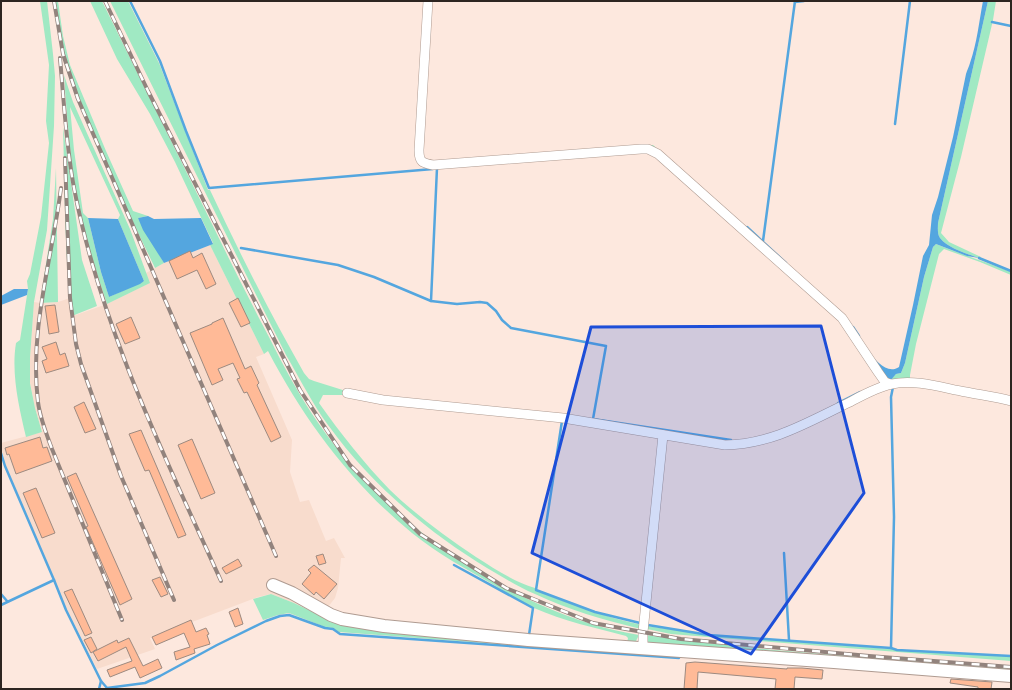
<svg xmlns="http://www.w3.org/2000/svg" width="1012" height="690" font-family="'Space Grotesk',sans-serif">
  <rect width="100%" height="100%" fill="#fde8de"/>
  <!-- built -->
  <path fill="#f8dccd" d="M210,245L264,354L256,357L292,440L290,472L300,502L309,500L326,541L334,538L345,558H341L338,588L335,598L321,616L294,603L271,594L258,597L150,638L155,649L97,669L66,608L6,466L1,447V443L42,432L35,408L30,382V358L34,302L40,303L58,302L70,298L73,316L107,304L149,283L146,273L164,263Z"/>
  <!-- green -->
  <g fill="#a0e9c3" fill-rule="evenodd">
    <path d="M40,1H47L53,54L55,76L54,126L47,230L34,302L30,358V383L35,408L42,432L26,437C19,407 11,374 16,343L20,340L28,289L27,281L30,274L41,217L49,143L46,121L49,65Z"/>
    <path d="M53,1H58L63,36L70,65L106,151L133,211L148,216L138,218L164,263L155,268L128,212L67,70L61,49Z"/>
    <path d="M90,1H102C139,77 177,152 214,228C232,265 250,301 269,337C284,367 300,397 319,424C382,515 486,592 592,624C607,629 623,632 639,635L635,643H627L628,638L626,636C596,628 563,621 534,608C520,601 507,593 494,585C466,569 438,554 412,533C352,484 304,420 268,351L264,354L210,245L213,243L175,162L150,114L117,59Z"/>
    <path d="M110,1H128L159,63L208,190H210C239,252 270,313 304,373L309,379L314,381L346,391L345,395H323L319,403C341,434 364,463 390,490C416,515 446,537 476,557C495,569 514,582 535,588V590C570,604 605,617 642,625L641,629C604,620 569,610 535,594C518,587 503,577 487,568C426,531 370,483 328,425C312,403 300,379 286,355Z"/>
    <path d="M988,1H996L993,20L961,157L941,233L949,242L981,257L979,258C968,254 947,248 940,238C937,234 938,227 938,223Z"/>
    <path d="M64,75L73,102L130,229L150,283L107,304C97,274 87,244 80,213C71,169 67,120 64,75ZM70,107L120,215L118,219L144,281L109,297L101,272L88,218L83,213L74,150Z"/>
    <path d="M63,127L82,260L97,306L72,316C64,253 65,190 63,127Z"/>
    <path d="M653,145L843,316L890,380L896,374L901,373L905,363L924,277L933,247L936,244C961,254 986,262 1011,272V275L980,262L944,249L939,254L916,344L910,375V380L889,381L850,327L659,152L432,164L424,160L423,148L424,158L427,162L589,151Z"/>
    <path d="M56,168L58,302L40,303L53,219Z"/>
    <path d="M271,594L294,603L321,616L683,654V658L339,632L333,628L325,627L289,613L278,615L263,620L253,599Z"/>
    <path d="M647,626L709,635L891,649L897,650L1011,656V661L671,634L647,629Z"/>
    <path d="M646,635L688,641L774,650L1011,669V671L649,643L647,640Z"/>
  </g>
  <!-- water -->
  <g fill="#54a6df">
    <path d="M983,1H988L938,223C938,227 937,234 940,238C947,248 968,254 979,258L967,256L936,244L933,247L924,277L905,363L901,373L896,374L890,381L868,352C876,360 887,375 899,367L913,305L923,256L929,245L932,215L938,197L953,137L966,74C967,70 969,67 970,63C977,43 979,22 983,1Z"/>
    <path d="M148,216L154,219L201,218L213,244L164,263L143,230L138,218Z"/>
    <path d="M88,218L118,219L144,281L140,284L109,297L101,272Z"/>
    <path d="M14,289H28L27,295L1,305V296Z"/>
  </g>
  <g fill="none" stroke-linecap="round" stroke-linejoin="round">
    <!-- stream -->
    <g stroke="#54a6df" stroke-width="2.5">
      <path d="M130,1L160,61L186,131L209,188L433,169"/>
      <path d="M795,2L804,1"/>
      <path d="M992,22L1011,26"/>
      <path d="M895,124L910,1"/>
      <path d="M747,227L786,263"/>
      <path d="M763,241L795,1"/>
      <path d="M241,248L338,265L374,277L431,301L457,304L480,302L487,303L496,311L502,320L511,328L606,346L593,419L731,440"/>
      <path d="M979,258L1011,271"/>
      <path d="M431,301L437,168"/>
      <path d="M853,327L859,336"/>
      <path d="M838,403L860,392"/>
      <path d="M562,421L536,590L595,612L640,623"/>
      <path d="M1,453L5,466L54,580L1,605"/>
      <path d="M784,553L789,640"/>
      <path d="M454,565L533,608L529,635"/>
      <path d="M54,580L66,610L101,681L99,689"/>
      <path d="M1,594L7,601"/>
      <path d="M648,625L709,635L891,648L897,650L1011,656"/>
      <path d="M891,648L894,517L891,397L893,387"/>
      <path d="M101,681L107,688L145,683L160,676L217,645L266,621L280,616L289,615L325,628L333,629L340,634L679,658"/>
    </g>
  </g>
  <!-- building -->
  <g fill="#ffba97" stroke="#9d8a80">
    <path d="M190,251L193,258L202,253L216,284L206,289L197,270L177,279L169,261Z"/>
    <path d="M238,298L250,323L241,327L229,303Z"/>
    <path d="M55,305L59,332L49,334L45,306Z"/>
    <path d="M131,317L140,338L125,344L116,324Z"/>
    <path d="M223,318L245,369L251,366L259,383L257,385L281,437L271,442L247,392L244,393L237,379L240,378L233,363L218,369L223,380L212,385L190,333L212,324V323Z"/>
    <path d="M56,342L60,355L65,353L69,366L46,373L42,361L47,359L42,347Z"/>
    <path d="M84,402L96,429L85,433L74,407Z"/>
    <path d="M141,430L186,535L178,538L149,470L145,471L129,434Z"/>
    <path d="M40,437L43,448L47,447L52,461L16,474L9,454L7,455L5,448Z"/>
    <path d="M192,439L215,493L201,499L178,445Z"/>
    <path d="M76,473L132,599L120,605L86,527L88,526L67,477Z"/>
    <path d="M36,488L55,533L42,538L23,493Z"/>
    <path d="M323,554L326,563L319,565L316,556Z"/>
    <path d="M238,559L242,566L226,574L222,568Z"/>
    <path d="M314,565L337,584L324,599L316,592L314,595L302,584L311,573L308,570Z"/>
    <path d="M160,577L168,594L161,597L152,580Z"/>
    <path d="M72,589L92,633L85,636L64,592Z"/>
    <path d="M238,608L243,624L235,627L229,612Z"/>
    <path d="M191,620L196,632L206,628L209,634L207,635L210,644L194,649L195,653L176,660L174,652L190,647L184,633L156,645L152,637Z"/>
    <path d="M91,637L97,649L91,653L84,640Z"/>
    <path d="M129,638L143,666L158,659L162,668L140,678L135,667L110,677L107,670L132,661L126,647L98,661L93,652L117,640L118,643Z"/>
    <path d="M695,662L787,669V668H802L823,670L822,679L795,677L794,689H775L776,679L698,672L697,689H684L686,663Z"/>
    <path d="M951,679L992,682L991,689H978V687L950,683Z"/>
  </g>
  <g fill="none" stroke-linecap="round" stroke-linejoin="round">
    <defs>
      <g id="street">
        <path d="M428,1L419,150C419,162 422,163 433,165L641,149H648L658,154L842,318L878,372L885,382L890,384"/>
        <path d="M347,393L383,400L563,418L725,445C773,444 808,422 850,402C863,395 877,387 892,384C916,379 943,388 966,392C981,395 997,397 1011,401"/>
        <path d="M643,649V632L663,435"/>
      </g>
      <path id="secondary" d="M273,585L292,593L331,615L342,619L384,626L528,640L834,662L1011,676"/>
    </defs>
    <!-- street casing -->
    <use href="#street" stroke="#af9b91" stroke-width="10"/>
    <!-- secondary casing -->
    <use href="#secondary" stroke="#af9b91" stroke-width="14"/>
    <!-- street -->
    <use href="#street" stroke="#fff" stroke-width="9"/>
    <!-- secondary -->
    <use href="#secondary" stroke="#fff" stroke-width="12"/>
    <defs>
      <g id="rail">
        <path d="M54,1L63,54L78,99L276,556"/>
        <path d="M105,1L148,91L300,390L350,465L420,534L506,588L593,623L681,639L869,656L1011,667"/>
        <path d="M60,58C64,102 66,145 74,188C100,325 164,455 221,581"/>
        <path d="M65,158L70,298L76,344L81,364L121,476L174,600"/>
        <path d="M61,188C52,259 29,330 38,402C40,418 46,433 52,449L122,620"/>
      </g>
    </defs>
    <!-- rail casing -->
    <use href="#rail" stroke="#92837d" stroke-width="4"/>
    <!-- rail -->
    <use href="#rail" stroke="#fff" stroke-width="2.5" stroke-dasharray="8" stroke-linecap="butt"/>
  </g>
  <!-- marked area -->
  <path fill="#1d4ed8" fill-opacity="0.2" stroke="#1d4ed8" stroke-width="3" stroke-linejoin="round" d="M821,326L864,493L751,654L532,553L591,327Z"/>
  <!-- border -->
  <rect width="1012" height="690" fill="none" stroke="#2d2521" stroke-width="4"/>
</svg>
